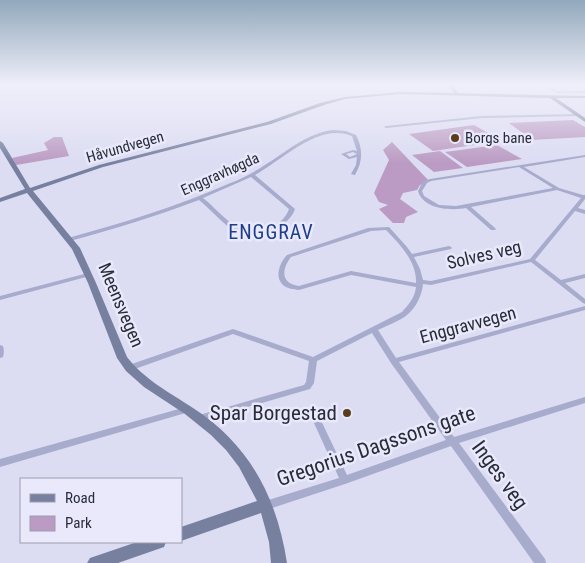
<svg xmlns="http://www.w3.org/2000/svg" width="585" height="563" font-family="'Roboto Condensed',sans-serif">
  <rect width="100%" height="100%" fill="#dcdcf3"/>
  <!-- green -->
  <g fill="#bb9bc3">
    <path d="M573,120L585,127V137L532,140L509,123Z"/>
    <path d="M474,125L502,141L433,151L409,134Z"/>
    <path d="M54,137H62L69,156L16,165L12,158L48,150L44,143Z"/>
    <path d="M392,142L429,181L420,185L417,190L403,193L400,199L418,212L406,217L404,223H393L379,209L388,205L379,202L374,193L389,160L383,150Z"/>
    <path d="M497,145L522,159L467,167L445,152Z"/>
    <path d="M440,151L463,168L434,172L412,155Z"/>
  </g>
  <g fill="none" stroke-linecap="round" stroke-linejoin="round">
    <!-- street -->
    <g fill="#a7abcc" fill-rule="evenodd">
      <path d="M540,84H544L558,91H585V93H557Z"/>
      <path d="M577,114H578V116L482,118L386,128L384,127L386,126L482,116Z"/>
      <path d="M333,130L346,131L356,135C363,149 363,161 355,175L351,174L356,165L357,157L349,159L341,154L353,150L357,151L352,136C319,122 282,160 255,175L295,209C292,218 284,224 277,229C274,231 271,234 267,235C239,247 218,215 199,200C157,216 114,229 70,241L67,239L68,238C122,223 176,207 228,184C241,179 253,173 265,165C286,152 307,133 333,130ZM353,152L357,154L350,157L346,154ZM251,177L289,209C286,218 278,224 271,228C268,230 267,232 264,233C242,242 219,210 203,198Z"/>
      <path d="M585,155V157L524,167L559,188L583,195H585V199L578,208L585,210V214L575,211L535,260L561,280L585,274V278L565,283L585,299V304L583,303L531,262L431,285L423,284C422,295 416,308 407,315C400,321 386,326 378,330L396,358L585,306V310L399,362L454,437L585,397V403L459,443L545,559L546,563H534L451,446L345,484L266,510L262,508L261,505L262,502L339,478L309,412L310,410L313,409L316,410L347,475L446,440L391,363L372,333L317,361L314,383L310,389L199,421L196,420L195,418L196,416L304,385L306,382L309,361L233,334L132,370L129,371L126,370L125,368L126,366L233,329L313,357L402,312C408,305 415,298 416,287L351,275L299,290C294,289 287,289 283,285C274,277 280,262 287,255L368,228L389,227L407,247L412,254L449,246L451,247L452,248L451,249L414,257L420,269L423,280L431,281L530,259L581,198L557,190L471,207L495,228L496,229L495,230H491L466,208C450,211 423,209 418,191L423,181L430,179ZM519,167L553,188L456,206L439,205L424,196L422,191L427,183L431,181ZM386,230C400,244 417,262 416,283L351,271L299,286C281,284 281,269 291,257L371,231Z"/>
      <path d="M88,273L90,274L91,275L90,276L0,300V296Z"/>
      <path d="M0,345L3,346C4,349 4,354 3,357L0,358Z"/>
      <path d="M186,407L189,408L190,410L189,412L0,467V459Z"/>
    </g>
    <!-- secondary -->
    <g fill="#7880a0" fill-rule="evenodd">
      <path d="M448,84H452L458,93L585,96V98H556L585,118V122L550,98L400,94L345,99L324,105L271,124L103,167L33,191L80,248L96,283L127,357C145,380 169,392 193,408C250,445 277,498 287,563H271L269,542L261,513L181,541V527L257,501L239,467L226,450L211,435L185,414L144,387L126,371L117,358L88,283L72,249L27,193L0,202V198L25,189L0,148V141L3,143L30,188L99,165L267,122L320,103L345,97L400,92L454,93Z"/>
      <path d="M137,542H166L164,547L118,563H87L90,558Z"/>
    </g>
  </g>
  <!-- sky -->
  <linearGradient id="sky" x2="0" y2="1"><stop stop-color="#92a8bc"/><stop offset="0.52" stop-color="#efeffa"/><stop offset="1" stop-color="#efeffa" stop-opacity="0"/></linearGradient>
  <rect width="585" height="163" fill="url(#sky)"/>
  <!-- markers -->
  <g fill="#5c3d1b" stroke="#e9e9fb" stroke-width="2">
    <circle cx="455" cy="138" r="5"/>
    <circle cx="347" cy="413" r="5"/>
  </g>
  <g text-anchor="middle" stroke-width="5" stroke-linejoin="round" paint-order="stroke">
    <!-- far-poi labels -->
    <g font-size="15" fill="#282c38" stroke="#e9e9fb" text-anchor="start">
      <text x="465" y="143">Borgs bane</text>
    </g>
    <!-- far-street labels -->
    <g font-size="15" fill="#282c38" stroke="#e9e9fb">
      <text transform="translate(125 147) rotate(-16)" y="5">Håvundvegen</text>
      <text transform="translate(220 174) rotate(-24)" y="5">Enggravhøgda</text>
    </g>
    <!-- street labels -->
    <g font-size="18" fill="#282c38" stroke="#e9e9fb">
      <text transform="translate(484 255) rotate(-13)" y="6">Solves veg</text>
      <text transform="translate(121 305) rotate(67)" y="6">Meensvegen</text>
      <text transform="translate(468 325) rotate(-15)" y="6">Enggravvegen</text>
    </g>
    <!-- quarter labels -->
    <g font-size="20" letter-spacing="1" fill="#1d3f8b" stroke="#e9e9fb">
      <text x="271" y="239">ENGGRAV</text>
    </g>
    <!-- near-poi labels -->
    <g font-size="21" fill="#282c38" stroke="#e9e9fb" text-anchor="end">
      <text x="337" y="420">Spar Borgestad</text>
    </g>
    <!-- near-street labels -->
    <g font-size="21" fill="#282c38" stroke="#e9e9fb">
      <text transform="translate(376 446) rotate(-19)" y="7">Gregorius Dagssons gate</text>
      <text transform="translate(500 475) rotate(54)" y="7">Inges veg</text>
    </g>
  </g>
  <!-- legend -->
  <rect x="20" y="478" width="162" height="65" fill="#e9e9fb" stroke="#9c9dad"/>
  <rect x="30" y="494" width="25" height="8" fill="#7880a0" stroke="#9c9dad"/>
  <text x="65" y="503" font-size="15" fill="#282c38">Road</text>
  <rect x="30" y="516" width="25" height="15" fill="#bb9bc3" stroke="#9c9dad"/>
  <text x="65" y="528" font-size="15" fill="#282c38">Park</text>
</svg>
